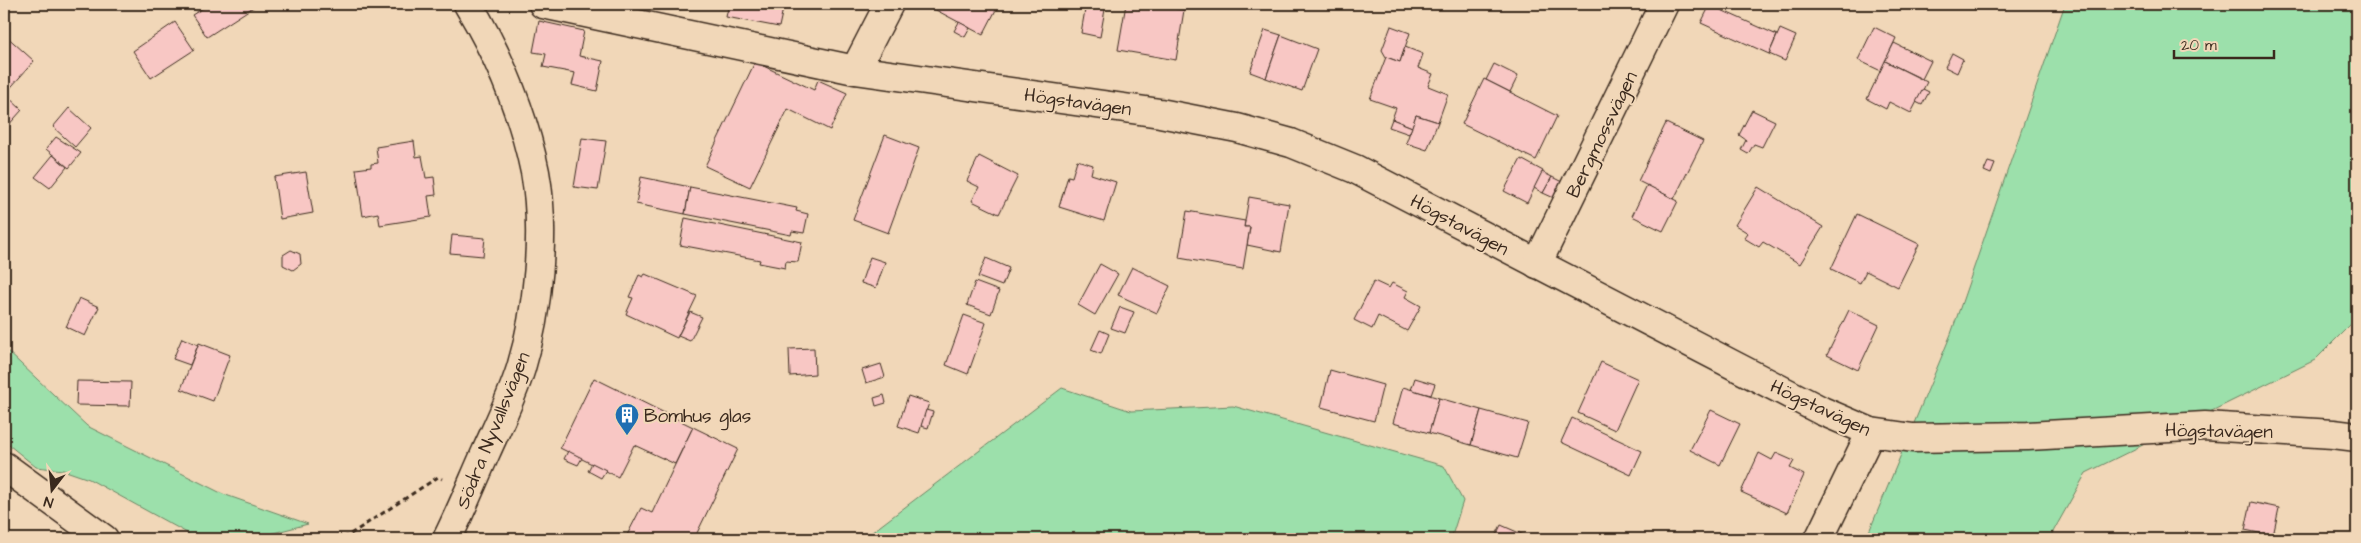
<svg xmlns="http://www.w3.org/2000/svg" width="2361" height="543" font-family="'Architects Daughter',sans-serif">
  <rect width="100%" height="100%" fill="#f1d7b8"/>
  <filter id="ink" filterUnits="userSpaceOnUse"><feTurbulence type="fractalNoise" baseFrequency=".02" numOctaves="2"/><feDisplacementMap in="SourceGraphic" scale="10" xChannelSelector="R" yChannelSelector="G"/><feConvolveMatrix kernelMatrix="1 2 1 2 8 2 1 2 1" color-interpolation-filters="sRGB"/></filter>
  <g filter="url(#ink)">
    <!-- green -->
    <g fill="#9ce0ab" stroke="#6c8564">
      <path d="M2065,4H2357V318L2315,360L2086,473L2049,539H1866L1951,334Z"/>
      <path d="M4,348L87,426L223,494L308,524L250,539H198L89,479L63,470L36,467L4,441Z"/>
      <path d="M1062,388L1131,411L1233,406L1444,466L1463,501L1451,539H863Z"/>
    </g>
    <!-- building -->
    <g fill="#f8c7c4" stroke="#3b2a1e">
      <path d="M210,4H258L207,37L192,15Z"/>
      <path d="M729,4H784L779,27L726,17Z"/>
      <path d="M936,4H999L983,35L934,9Z"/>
      <path d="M1086,4H1106L1100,37L1081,33Z"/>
      <path d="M1126,4H1146L1184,10L1176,60L1118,50Z"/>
      <path d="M1710,5L1777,35L1769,54L1701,23Z"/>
      <path d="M539,21L584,31L579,56L603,61L597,91L572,85L575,73L543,67L546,54L533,52Z"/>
      <path d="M175,22L194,50L151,78L133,51Z"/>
      <path d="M959,22L970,28L965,37L954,31Z"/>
      <path d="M1391,26L1410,33L1400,62L1386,57L1382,50Z"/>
      <path d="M1874,27L1896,38L1881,71L1858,60Z"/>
      <path d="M1780,29L1796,36L1785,61L1769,54Z"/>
      <path d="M1265,30L1281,35L1266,78L1250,72Z"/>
      <path d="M4,34L34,61L5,94L4,93Z"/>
      <path d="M1281,35L1317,49L1302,91L1266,78Z"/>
      <path d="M1894,43L1931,61L1922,79L1885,61Z"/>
      <path d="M1405,47L1423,54L1418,68L1433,74L1428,86L1448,94L1438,122L1416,115L1412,127L1392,119L1396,108L1370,99L1386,57L1400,62Z"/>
      <path d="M1952,53L1963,59L1957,73L1945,67Z"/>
      <path d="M1885,61L1927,82L1911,113L1889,102L1886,109L1867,99Z"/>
      <path d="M755,62L814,90L818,80L847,93L830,130L788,109L750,187L705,166Z"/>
      <path d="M1494,64L1518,76L1510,92L1486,80Z"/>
      <path d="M1484,79L1557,116L1536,160L1462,124Z"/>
      <path d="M1923,89L1929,92L1922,105L1916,102Z"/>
      <path d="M4,93L22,110L6,128L4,126Z"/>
      <path d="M69,108L91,128L75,147L53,127Z"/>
      <path d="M1752,110L1775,121L1762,147L1754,144L1748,154L1741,150L1746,140L1739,135Z"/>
      <path d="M1416,115L1438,122L1427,150L1406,143Z"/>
      <path d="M1392,119L1412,127L1409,134L1389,127Z"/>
      <path d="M1666,123L1703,141L1674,199L1638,181Z"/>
      <path d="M885,135L919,148L888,233L853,220Z"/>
      <path d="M56,137L81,153L69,168L46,149Z"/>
      <path d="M582,138L606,141L598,190L574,187Z"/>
      <path d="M414,141L416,157L422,156L426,178L434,177L436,195L428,196L431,217L380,225L378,213L363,216L356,169L371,167V164L378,163L376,147Z"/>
      <path d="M53,155L67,167L50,188L35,177Z"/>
      <path d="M979,156L1018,176L999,214L972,201L979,187L967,181Z"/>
      <path d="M1521,159L1543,171L1527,203L1504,191Z"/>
      <path d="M1077,160L1093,165L1091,174L1116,182L1104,221L1059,207L1068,176L1072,177Z"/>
      <path d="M1988,162L1995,164L1991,174L1984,171Z"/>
      <path d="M306,172L313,213L280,219L274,177Z"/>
      <path d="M1542,172L1552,177L1543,193L1534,188Z"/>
      <path d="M641,177L690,187L685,214L636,204Z"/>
      <path d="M1552,177L1562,182L1554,198L1543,193Z"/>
      <path d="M1647,185L1678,201L1663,231L1632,216Z"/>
      <path d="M690,187L797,208L796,211L808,214L804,233L792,231L791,235L685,214Z"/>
      <path d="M1758,187L1823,227L1800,264L1763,242L1759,247L1744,238L1748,233L1735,225Z"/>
      <path d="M1249,197L1289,204L1281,252L1247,245L1250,227H1244Z"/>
      <path d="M1187,211L1245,221L1244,227H1250L1243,269L1179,258Z"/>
      <path d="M1857,214L1919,244L1898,287L1866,271L1860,283L1831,269Z"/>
      <path d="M685,218L802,242L798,262L786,261L785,268L759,263L760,260L680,245Z"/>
      <path d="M452,235L485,238L483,256L450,253Z"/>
      <path d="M291,250L300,254L301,264L293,270L283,265V255Z"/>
      <path d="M870,257L885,262L876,288L861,283Z"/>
      <path d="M986,258L1009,268L1002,286L978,277Z"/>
      <path d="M1100,264L1118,274L1095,315L1078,305Z"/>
      <path d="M1132,267L1170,286L1157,313L1118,295Z"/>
      <path d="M645,274L697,296L677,338L626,314L633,298L629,297L639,275L643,277Z"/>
      <path d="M1374,281L1389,288L1392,283L1408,291L1405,297L1421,306L1407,331L1378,316L1372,329L1354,320Z"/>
      <path d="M975,282L999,291L991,314L967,305Z"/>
      <path d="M79,298L99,307L85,336L66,327Z"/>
      <path d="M1120,307L1134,312L1125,333L1111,328Z"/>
      <path d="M1849,310L1879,325L1858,370L1827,355Z"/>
      <path d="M690,312L702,317L690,341L678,336Z"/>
      <path d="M964,315L986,323L968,374L946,365Z"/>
      <path d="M1100,330L1109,334L1101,354L1091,350Z"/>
      <path d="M182,338L198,345L190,365L173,359Z"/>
      <path d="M199,343L230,355L213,401L181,389Z"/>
      <path d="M814,348L815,374L790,376L789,349Z"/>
      <path d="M1601,362L1638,379L1615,430L1578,413Z"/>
      <path d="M881,364L885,377L866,383L862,370Z"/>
      <path d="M1330,370L1383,385L1374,421L1321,407Z"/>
      <path d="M594,378L693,427L675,464L634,445L618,477L560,448Z"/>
      <path d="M1415,378L1435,384L1431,395L1411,390Z"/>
      <path d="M77,381L131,382L130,406L76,405Z"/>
      <path d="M1403,387L1439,398L1429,433L1393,423Z"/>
      <path d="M884,395L886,403L876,406L874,398Z"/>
      <path d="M908,396L929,403L919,433L898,426Z"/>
      <path d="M1439,398L1481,410L1471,445L1429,433Z"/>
      <path d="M926,410L933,412L928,428L921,426Z"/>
      <path d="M1481,410L1528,423L1517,458L1471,445Z"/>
      <path d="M1711,410L1740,424L1720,465L1690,450Z"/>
      <path d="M1572,418L1642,451L1631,475L1561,442Z"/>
      <path d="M693,427L738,449L696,535L694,534L692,539H625L641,508L652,513Z"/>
      <path d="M568,451L582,458L578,465L564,459Z"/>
      <path d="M1759,453L1772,460L1776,453L1794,461L1790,468L1804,475L1787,513L1741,492Z"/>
      <path d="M592,463L606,470L601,478L588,471Z"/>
      <path d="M2251,502L2279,508L2273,536L2245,530Z"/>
      <path d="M1501,525L1524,535L1522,539H1494Z"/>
    </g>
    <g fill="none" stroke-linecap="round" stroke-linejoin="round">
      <defs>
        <g id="street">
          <path d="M543,4L855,70L1160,113L1237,128L1291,143L1355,169L1822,411L1871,432L1913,438L2028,436L2205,426L2333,434L2357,437"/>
          <path d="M855,70L889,4"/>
          <path d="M1537,264L1664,4"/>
          <path d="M447,539C461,511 473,481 486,452C498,425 512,397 521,368C538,312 546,231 535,172C523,113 499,56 468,4"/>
          <path d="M1819,539L1871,432"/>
        </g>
        <path id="secondary" d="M4,466L104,539"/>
      </defs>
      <!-- street casing -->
      <use href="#street" stroke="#3b2a1e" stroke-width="31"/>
      <!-- secondary casing -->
      <use href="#secondary" stroke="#3b2a1e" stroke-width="31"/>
      <!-- path -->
      <path stroke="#3b2a1e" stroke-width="3" stroke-dasharray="5 4" stroke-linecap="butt" d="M343,539L438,477L442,479"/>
      <!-- street -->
      <use href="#street" stroke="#f1d7b8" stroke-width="28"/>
      <!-- secondary -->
      <use href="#secondary" stroke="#f1d7b8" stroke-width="28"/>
    </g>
  </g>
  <!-- icons -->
  <defs>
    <symbol id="building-pin" viewBox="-11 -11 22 30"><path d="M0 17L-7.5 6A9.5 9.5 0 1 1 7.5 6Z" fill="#1f6fb2" stroke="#f1d7b8"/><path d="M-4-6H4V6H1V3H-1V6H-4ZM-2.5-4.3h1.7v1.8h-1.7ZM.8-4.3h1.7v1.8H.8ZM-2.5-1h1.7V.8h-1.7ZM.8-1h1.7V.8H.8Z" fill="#fff"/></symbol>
  </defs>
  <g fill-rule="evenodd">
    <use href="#building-pin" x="613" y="401" width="28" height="38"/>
  </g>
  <g text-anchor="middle" stroke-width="4" stroke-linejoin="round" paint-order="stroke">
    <!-- street labels -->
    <g font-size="19" fill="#3b2a1e" stroke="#f1d7b8">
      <text transform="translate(1078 101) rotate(8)" y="7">Högstavägen</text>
      <text transform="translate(1601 134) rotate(-64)" y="7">Bergmossvägen</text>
      <text transform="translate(1460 224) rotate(28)" y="7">Högstavägen</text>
      <text transform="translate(1821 407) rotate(25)" y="7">Högstavägen</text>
      <text transform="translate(492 430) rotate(-68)" y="7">Södra Nyvallsvägen</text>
      <text transform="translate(2219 430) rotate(1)" y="7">Högstavägen</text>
    </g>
    <!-- poi labels -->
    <g font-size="19" fill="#3b2a1e" stroke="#f1d7b8" text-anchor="start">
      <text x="644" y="422">Bomhus glas</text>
    </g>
  </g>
  <!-- margin -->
  <rect width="2361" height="543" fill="none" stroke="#f1d7b8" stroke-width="20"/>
  <rect x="10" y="10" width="2341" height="523" fill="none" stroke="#3b2a1e" stroke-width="2" filter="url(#ink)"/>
  <!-- north arrow -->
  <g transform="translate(52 490) rotate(196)" stroke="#f1d7b8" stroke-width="4" paint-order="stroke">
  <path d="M0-4L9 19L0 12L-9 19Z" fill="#3b2a1e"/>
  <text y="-8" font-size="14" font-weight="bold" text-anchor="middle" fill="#3b2a1e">N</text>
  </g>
  <!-- scale -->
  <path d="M2174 50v8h100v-8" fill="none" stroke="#3b2a1e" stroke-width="2.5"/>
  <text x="2181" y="50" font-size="15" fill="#3b2a1e" stroke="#f1d7b8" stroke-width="4" paint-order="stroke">20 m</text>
</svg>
